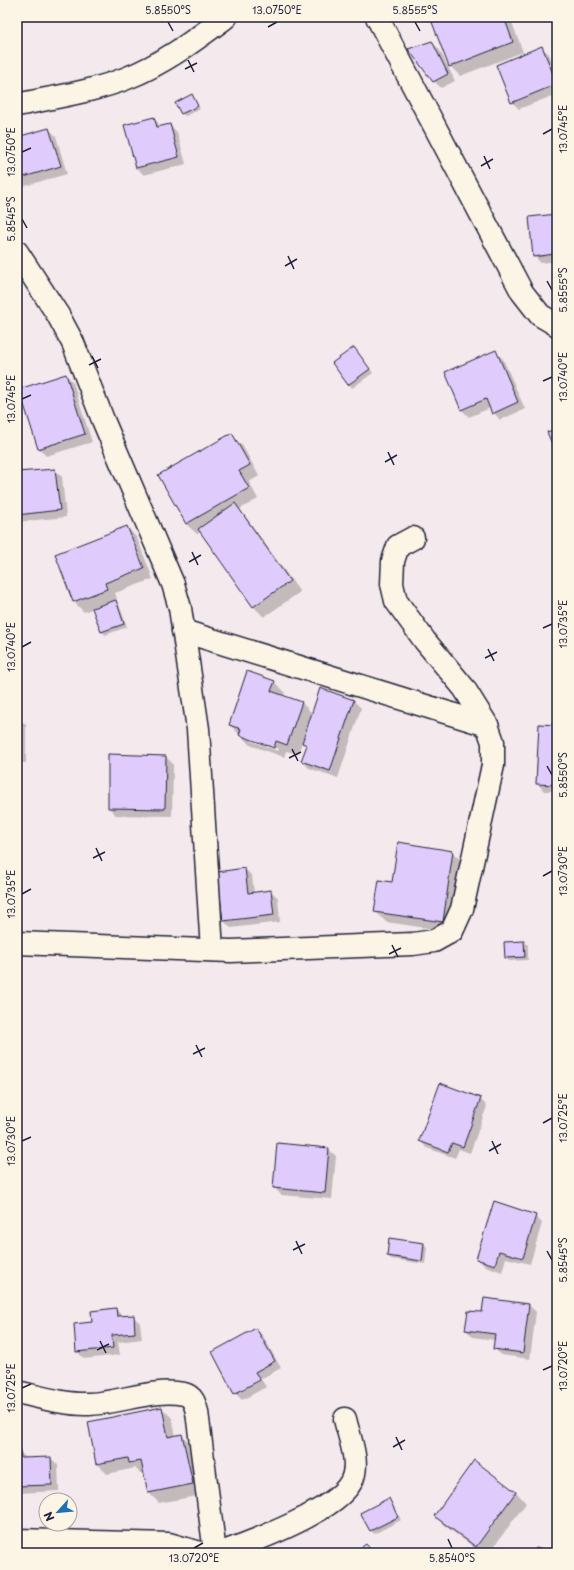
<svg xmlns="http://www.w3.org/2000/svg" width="574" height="1570" font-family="'Playpen Sans',sans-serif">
  <rect width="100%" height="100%" fill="#f4e9ec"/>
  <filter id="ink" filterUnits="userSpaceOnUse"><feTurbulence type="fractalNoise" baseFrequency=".025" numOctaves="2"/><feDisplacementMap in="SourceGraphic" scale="8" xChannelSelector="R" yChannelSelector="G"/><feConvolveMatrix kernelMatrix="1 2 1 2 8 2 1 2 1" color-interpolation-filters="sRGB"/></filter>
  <g filter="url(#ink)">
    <!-- shadow -->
    <g fill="#0003" fill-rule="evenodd">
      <path d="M431,17H510L523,52L460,76L450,66Z"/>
      <path d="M431,42L439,49L455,81L441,88L434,81Z"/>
      <path d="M541,47L549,54L557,75V94L519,109L512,102Z"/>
      <path d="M192,95L200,109L185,116L182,113Z"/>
      <path d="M154,118L161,127L170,125L177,132L186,164L144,175L137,168Z"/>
      <path d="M49,129L56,136L67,174L17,188V138Z"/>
      <path d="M557,215V261L541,263L534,256Z"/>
      <path d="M354,348L373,373L352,388L334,363Z"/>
      <path d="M495,352L503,359L525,409L500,420L490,408L469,417L462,410Z"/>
      <path d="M66,375L73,382L92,442L46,456L39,448Z"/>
      <path d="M232,435L242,445L259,476L249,482L258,499L240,509L300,592L264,617L254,607L201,532L197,534L186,524Z"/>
      <path d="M55,470L62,477L66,517L17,522V473Z"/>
      <path d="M127,527L137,538L153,579L115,593L117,599L115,600L119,604L127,627L105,635L102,631L94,608L84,612L74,602L56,555Z"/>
      <path d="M274,682L285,692L283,697L302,703L313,714L321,690L354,701L361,708L338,778L309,768L302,761L307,747L302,742L298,754L286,751L284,757L250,745L230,725ZM251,739L279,749L278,751L251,741Z"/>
      <path d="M17,717L26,725V763H17Z"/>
      <path d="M557,726V791H544L537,783Z"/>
      <path d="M166,757L173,764L172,816L116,815L109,808Z"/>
      <path d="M452,852L463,862L453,932L386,922L375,911L393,883Z"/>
      <path d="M245,869L252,876L254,893L271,891L278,898L280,922L231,928L224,921Z"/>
      <path d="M524,942L528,945V960L509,961L506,958L505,943Z"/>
      <path d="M480,1099L487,1106L470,1153L459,1149L455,1158L427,1148L420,1141Z"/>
      <path d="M328,1149L336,1156L332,1199L281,1195L274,1187Z"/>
      <path d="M535,1216L542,1223L530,1264L506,1258L502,1272L485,1266L477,1259Z"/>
      <path d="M424,1244L427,1247L425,1264L391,1259L388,1256Z"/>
      <path d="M529,1305L536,1312L530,1359L501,1355L494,1348L495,1340L473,1337L466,1330L483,1314Z"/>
      <path d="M116,1309L123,1317L133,1316L140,1323L142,1339L118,1342L120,1355L84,1359L77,1351L94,1323Z"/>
      <path d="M256,1329L263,1336L281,1368L261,1379L266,1387L242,1400L235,1393Z"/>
      <path d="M162,1408L172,1418L176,1437L182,1435L192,1446L202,1495L159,1503L149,1493L144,1472L140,1473L135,1468L107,1474L97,1463Z"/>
      <path d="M17,1452H20L27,1459L51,1458L58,1465L59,1491L17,1493Z"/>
      <path d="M516,1492L526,1503L489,1553H482L445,1526L435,1516Z"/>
      <path d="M389,1499L401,1520L374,1534L371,1530Z"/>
    </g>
    <!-- building -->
    <g fill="#e0ccfc" stroke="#22223b">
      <path d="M430,17H504L513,42L449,67Z"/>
      <path d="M432,41L448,74L433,82L408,49Z"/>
      <path d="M542,46L557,84L511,103L496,65Z"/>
      <path d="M192,94L198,106L181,114L175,103Z"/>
      <path d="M154,117L157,127L170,124L179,157L136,168L124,125Z"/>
      <path d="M49,128L61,166L17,179V137Z"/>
      <path d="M557,214V260H555V254L533,257L529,217Z"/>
      <path d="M354,347L370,369L348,385L332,363Z"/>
      <path d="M496,350L518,402L492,414L486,399L461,410L445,372Z"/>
      <path d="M66,374L85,434L38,449L19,389Z"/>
      <path d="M557,429V456L547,432Z"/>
      <path d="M232,433L250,465L239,471L249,488L186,524L158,475Z"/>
      <path d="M55,469L60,510L17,515V472Z"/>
      <path d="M235,503L290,581L253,607L198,529Z"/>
      <path d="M127,526L144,568L105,583L107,589L73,602L55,554Z"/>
      <path d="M116,600L124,624L101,632L92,608Z"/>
      <path d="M247,671L275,681L271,691L302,702L287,745L276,741L274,748L239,735L241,729L229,725Z"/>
      <path d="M320,688L354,700L330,771L301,761L307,745L302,743Z"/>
      <path d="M539,724L557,725V785L536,784Z"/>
      <path d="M108,754L166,756L165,809L108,808Z"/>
      <path d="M398,842L453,851L443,922L374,912L379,880L392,882Z"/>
      <path d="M245,868L248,893L271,890L274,915L223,921L217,872Z"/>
      <path d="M524,941L525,957L505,958L504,942Z"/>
      <path d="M440,1083L481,1098L463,1147L452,1143L448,1152L419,1141Z"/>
      <path d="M277,1143L329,1148L325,1193L273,1188Z"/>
      <path d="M494,1201L536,1215L523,1258L499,1251L495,1265L476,1259Z"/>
      <path d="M389,1238L424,1243L422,1261L387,1256Z"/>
      <path d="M484,1298L529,1304L523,1353L493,1349L495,1334L465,1330L468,1311L482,1312Z"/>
      <path d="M116,1308L117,1316L134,1315L135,1333L112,1335L113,1348L76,1352L74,1324L92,1322L91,1311Z"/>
      <path d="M256,1328L275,1361L255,1372L260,1380L234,1394L212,1352Z"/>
      <path d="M162,1407L168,1437L182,1434L193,1484L148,1493L141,1461L129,1463L128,1458L96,1464L88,1422Z"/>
      <path d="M17,1451H20L21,1458L51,1457L52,1485L17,1486Z"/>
      <path d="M474,1460L516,1492L476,1547L434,1516Z"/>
      <path d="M389,1498L398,1517L370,1531L360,1513Z"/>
      <path d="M366,1544L374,1553H354Z"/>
      <path d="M536,1548L553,1553H532Z"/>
    </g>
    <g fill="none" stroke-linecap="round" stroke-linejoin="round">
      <defs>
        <g id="minor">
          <path d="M377,17L522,292L540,315L557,325"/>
          <path d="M17,105C54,97 92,92 127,78C163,64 195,40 226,17"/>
          <path d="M17,252L58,315L73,343L103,420L173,584L180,608L198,729L212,950"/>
          <path d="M183,631L487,725"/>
          <path d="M17,943L231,951L413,944L434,941L452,931L462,909L493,765V742L487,725L464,688L425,641L396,601L392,584L393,561L398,546L413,538"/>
          <path d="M17,1392C40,1397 66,1405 89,1404C120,1403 153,1388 184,1394C193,1396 195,1404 197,1412L215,1553"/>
          <path d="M17,1540L169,1544L200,1553"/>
          <path d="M221,1553C252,1542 336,1511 351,1482C361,1464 349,1437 345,1419"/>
        </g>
      </defs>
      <!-- minor casing -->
      <use href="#minor" stroke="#22223b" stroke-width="25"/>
      <!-- minor -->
      <use href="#minor" stroke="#fcf5e5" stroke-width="22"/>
    </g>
  </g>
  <!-- ticks -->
  <path fill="none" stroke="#22223b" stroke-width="1.5" d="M168,22L173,31M415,22L420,31M268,27L277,22M188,60L194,72M185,69L197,63M543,134L552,129M22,152L31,148M484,156L490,169M481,166L493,159M22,219L27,228M288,256L294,269M285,266L297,259M547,281L552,290M92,356L98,368M89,365L101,359M543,381L552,377M22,399L31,395M388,452L394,465M385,462L397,455M192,552L198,565M189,562L201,555M543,628L552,624M22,647L31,642M488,649L494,661M485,658L497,652M292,749L298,761M289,758L301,752M547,766L552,775M96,848L102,861M93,858L105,852M543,876L552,871M22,894L31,889M392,945L398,957M389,954L401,948M196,1045L202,1057M193,1054L205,1048M543,1123L552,1118M22,1141L31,1137M492,1141L498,1154M489,1151L501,1144M296,1241L302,1254M293,1250L305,1244M547,1251L552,1260M100,1341L106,1353M97,1350L109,1344M543,1370L552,1366M22,1388L31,1384M396,1437L402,1450M393,1447L405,1440M448,1539L452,1548M194,1548L203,1543"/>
  <!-- margin -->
  <rect width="574" height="1570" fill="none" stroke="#fcf5e5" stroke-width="44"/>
  <!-- north arrow -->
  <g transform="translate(58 1512) rotate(243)"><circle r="19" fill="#fcf5e5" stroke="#a5a1a1"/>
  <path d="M0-3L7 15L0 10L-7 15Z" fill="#1f6fb2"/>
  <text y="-6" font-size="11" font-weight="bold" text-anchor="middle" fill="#22223b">N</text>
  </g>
  <rect x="22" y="22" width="530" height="1526" fill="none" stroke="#22223b" stroke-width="1.5"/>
  <g font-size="10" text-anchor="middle" fill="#22223b">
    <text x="168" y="14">5.8550°S</text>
    <text x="277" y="14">13.0750°E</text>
    <text x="415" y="14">5.8555°S</text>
    <text transform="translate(563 129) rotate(-90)" y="4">13.0745°E</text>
    <text transform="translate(11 152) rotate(-90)" y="4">13.0750°E</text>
    <text transform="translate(11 219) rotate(-90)" y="4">5.8545°S</text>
    <text transform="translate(563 290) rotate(-90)" y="4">5.8555°S</text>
    <text transform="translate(563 377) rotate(-90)" y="4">13.0740°E</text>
    <text transform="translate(11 399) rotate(-90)" y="4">13.0745°E</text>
    <text transform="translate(563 624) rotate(-90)" y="4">13.0735°E</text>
    <text transform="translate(11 647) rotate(-90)" y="4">13.0740°E</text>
    <text transform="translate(563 775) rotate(-90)" y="4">5.8550°S</text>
    <text transform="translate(563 871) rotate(-90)" y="4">13.0730°E</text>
    <text transform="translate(11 894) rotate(-90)" y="4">13.0735°E</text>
    <text transform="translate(563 1118) rotate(-90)" y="4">13.0725°E</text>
    <text transform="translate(11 1141) rotate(-90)" y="4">13.0730°E</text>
    <text transform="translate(563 1260) rotate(-90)" y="4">5.8545°S</text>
    <text transform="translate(563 1366) rotate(-90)" y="4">13.0720°E</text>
    <text transform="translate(11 1388) rotate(-90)" y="4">13.0725°E</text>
    <text x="194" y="1562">13.0720°E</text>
    <text x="452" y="1562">5.8540°S</text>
  </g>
</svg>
